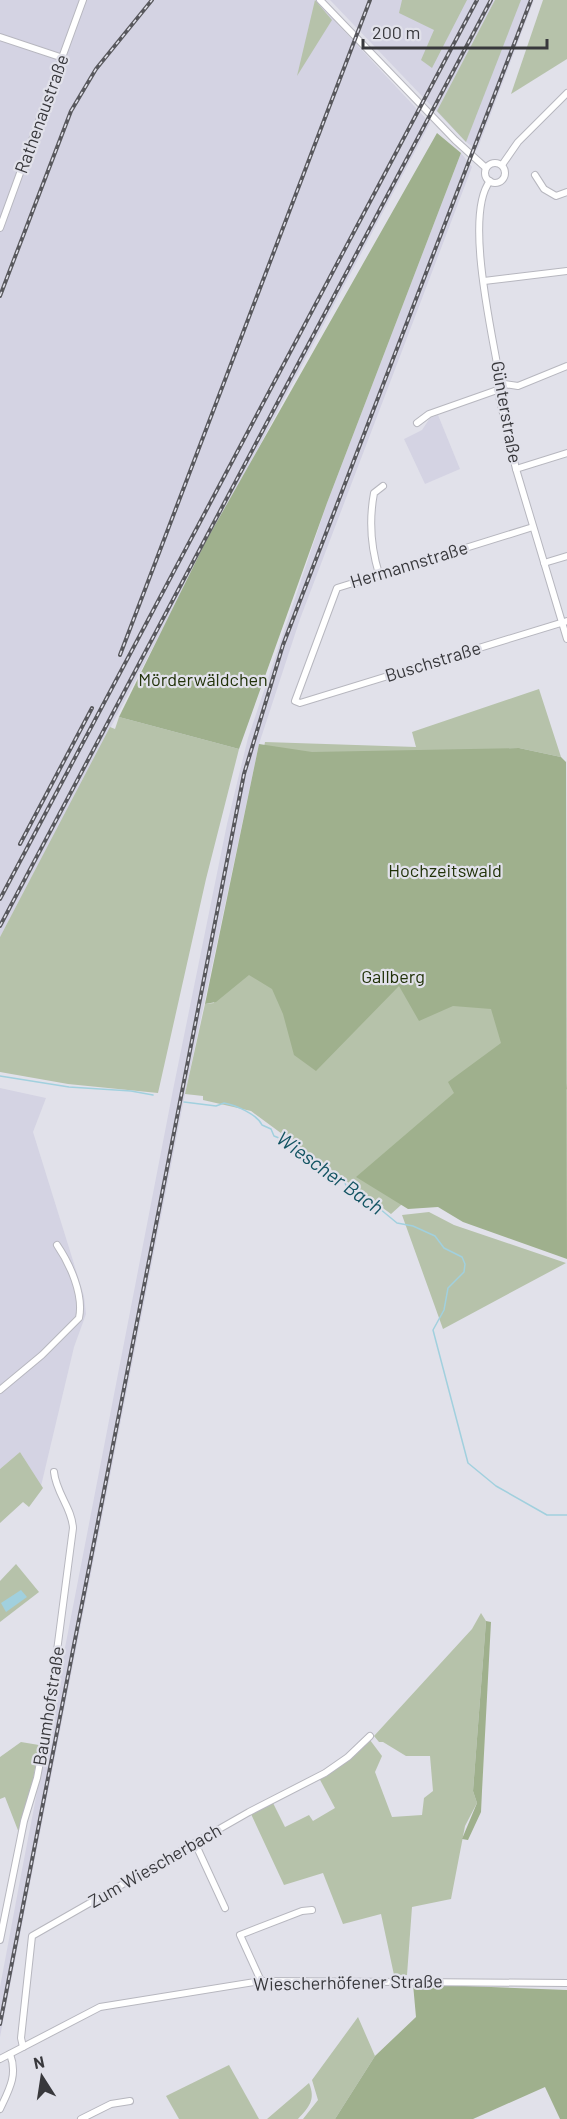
<svg xmlns="http://www.w3.org/2000/svg" width="567" height="2119" font-family="Barlow,sans-serif">
  <rect width="100%" height="100%" fill="#e1e1ea"/>
  <!-- built -->
  <g fill="#d4d3e3">
    <path d="M0,0H315L430,123L0,937Z"/>
    <path d="M330,0H534L477,150L466,142Z"/>
    <path d="M461,153L472,167L300,619L259,744L185,1094L0,2037V1987L21,1875L173,1090L227,824L248,738L327,503Z"/>
    <path d="M438,415L460,469L425,484L404,439L422,430L430,418Z"/>
    <path d="M0,1088L46,1098L33,1132L84,1296L86,1314L74,1347L41,1486L20,1452L0,1469Z"/>
  </g>
  <!-- green -->
  <g fill="#b6c2aa">
    <path d="M315,0L332,20L297,76Z"/>
    <path d="M402,0H467L432,68L421,60L434,30L399,13Z"/>
    <path d="M495,0H521L466,142L437,111Z"/>
    <path d="M543,0H567V59L511,94Z"/>
    <path d="M539,689L561,757L519,748H509L567,1089L480,1134L391,1214L251,1111L203,1100V1096L185,1094L205,1004L214,1003L265,742L416,747L412,732Z"/>
    <path d="M119,717L239,749L206,879L158,1093L68,1084L0,1072V937L110,727L115,729Z"/>
    <path d="M429,1212L454,1225L566,1263L443,1329L402,1215Z"/>
    <path d="M20,1452L43,1488L29,1507L23,1502L0,1523V1469Z"/>
    <path d="M16,1564L39,1592L0,1622V1581Z"/>
    <path d="M481,1613L486,1621L473,1791L477,1803L465,1826L451,1899L412,1907L407,1975H394L381,1914L343,1924L323,1873L284,1885L251,1814L273,1803L285,1827L309,1815L313,1821L335,1808L318,1776L370,1740L382,1756L375,1772L392,1817L422,1815L424,1798L433,1791L430,1756H406L383,1742H379L374,1736L472,1629Z"/>
    <path d="M21,1742L39,1745L33,1781L19,1833L5,1797L0,1799V1757Z"/>
    <path d="M358,2017L375,2056L335,2119H303L318,2100L312,2080Z"/>
    <path d="M229,2065L259,2119H179L166,2096Z"/>
    <path d="M309,2083C316,2100 309,2107 298,2119H267Z"/>
  </g>
  <!-- forest -->
  <g fill="#9fb08d">
    <path d="M437,133L461,153L327,503L239,749L119,717L206,541Z"/>
    <path d="M259,744L312,752L519,748L561,757L566,762L567,1259L463,1222L438,1207L408,1209L356,1177L454,1093L448,1082L501,1043L491,1009L453,1006L419,1021L399,986L316,1071L294,1055L283,1014L272,989L249,975L216,1002L205,1004Z"/>
    <path d="M486,1621L491,1622L482,1791L481,1812L468,1840L462,1839L477,1803L473,1791Z"/>
    <path d="M413,1984L567,1990V2119H560L545,2087L473,2119H335L375,2056L416,2017Z"/>
  </g>
  <!-- water -->
  <path fill="#a1d0de" d="M21,1590L27,1597L6,1612L1,1603Z"/>
  <g fill="none" stroke-linecap="round" stroke-linejoin="round">
    <!-- stream -->
    <g stroke="#a1d0de" stroke-width="1.5">
      <path d="M0,1076L69,1087L131,1091L153,1095"/>
      <path d="M184,1102L216,1106L224,1103C235,1105 257,1114 262,1125L271,1129L274,1136L284,1140L290,1148L312,1158L328,1174L341,1176L347,1187L357,1190L397,1223L413,1226L435,1236L444,1248L462,1257L465,1264L464,1272L448,1288L444,1310L433,1330L468,1463L496,1486L547,1515H567"/>
    </g>
    <defs>
      <g id="minor">
        <path d="M320,0L455,140L486,168"/>
        <path d="M0,37L63,58"/>
        <circle cx="495" cy="173" r="10"/>
        <path d="M502,165L518,142L567,93"/>
        <path d="M535,175L544,189L556,196L567,192"/>
        <path d="M490,181C464,214 492,332 499,375L504,384"/>
        <path d="M0,228L83,0"/>
        <path d="M484,281L567,271"/>
        <path d="M504,384L499,396L516,469L567,639"/>
        <path d="M504,384L518,386L567,366"/>
        <path d="M417,423L429,414L500,389"/>
        <path d="M516,469L567,453"/>
        <path d="M533,527L337,588L295,701L300,703L567,621"/>
        <path d="M544,563L567,556"/>
        <path d="M379,574C371,548 369,520 374,493L383,486"/>
        <path d="M0,1390L42,1355L79,1318C84,1295 70,1264 57,1245"/>
        <path d="M195,1843L225,1908"/>
        <path d="M0,1940L24,1821L37,1778L48,1720L73,1528C72,1508 56,1493 54,1472"/>
        <path d="M261,1981L240,1935L302,1911L312,1910"/>
        <path d="M23,2047L21,2038L32,1936L249,1812L325,1773L348,1757L370,1736"/>
        <path d="M0,2059L100,2007L261,1981L567,1983"/>
        <path d="M0,2109C9,2090 18,2075 10,2054"/>
        <path d="M81,2119L111,2104L130,2101"/>
      </g>
    </defs>
    <!-- minor casing -->
    <use href="#minor" stroke="#b7b7bf" stroke-width="8"/>
    <!-- minor -->
    <use href="#minor" stroke="#fff" stroke-width="6"/>
    <defs>
      <g id="rail">
        <path d="M0,296L71,111L96,69L152,0"/>
        <path d="M120,655L370,0"/>
        <path d="M20,844L92,708"/>
        <path d="M0,899L477,0"/>
        <path d="M0,926L491,0"/>
        <path d="M0,2024L244,774L283,645L531,0"/>
      </g>
    </defs>
    <!-- rail casing -->
    <use href="#rail" stroke="#58585d" stroke-width="4"/>
    <!-- rail -->
    <use href="#rail" stroke="#e1e1ea" stroke-width="1.5" stroke-dasharray="4.5" stroke-linecap="butt"/>
  </g>
  <g text-anchor="middle" stroke-width="4.5" stroke-linejoin="round" paint-order="stroke">
    <!-- street labels -->
    <g font-size="18" fill="#38383c" stroke="#e1e1ea">
      <text transform="translate(42 114) rotate(-70)" y="6">Rathenaustraße</text>
      <text transform="translate(506 412) rotate(80)" y="6">Günterstraße</text>
      <text transform="translate(409 565) rotate(-17)" y="6">Hermannstraße</text>
      <text transform="translate(433 662) rotate(-17)" y="6">Buschstraße</text>
      <text transform="translate(49 1706) rotate(-81)" y="6">Baumhofstraße</text>
      <text transform="translate(155 1866) rotate(-30)" y="6">Zum Wiescherbach</text>
      <text transform="translate(348 1983) rotate(-1)" y="6">Wiescherhöfener Straße</text>
    </g>
    <!-- park labels -->
    <g font-size="18" fill="#213209" stroke="#e1e1ea">
      <text x="203" y="686">Mörderwäldchen</text>
      <text x="445" y="877">Hochzeitswald</text>
      <text x="393" y="983">Gallberg</text>
    </g>
    <!-- water labels -->
    <g font-size="20" font-style="italic" fill="#135463" stroke="#e1e1ea">
      <text transform="translate(330 1173) rotate(36)" y="7">Wiescher Bach</text>
    </g>
  </g>
  <!-- north arrow -->
  <g transform="translate(42 2077) rotate(348)" stroke="#e1e1ea" stroke-width="4.5" paint-order="stroke">
  <path d="M0-4.5L10 22L0 15L-10 22Z" fill="#38383c"/>
  <text y="-9" font-size="16" font-weight="bold" text-anchor="middle" fill="#38383c">N</text>
  </g>
  <!-- scale -->
  <path d="M363 39v9h184v-9" fill="none" stroke="#38383c" stroke-width="3"/>
  <text x="372" y="39" font-size="18" fill="#38383c" stroke="#e1e1ea" stroke-width="4.5" paint-order="stroke">200 m</text>
</svg>
